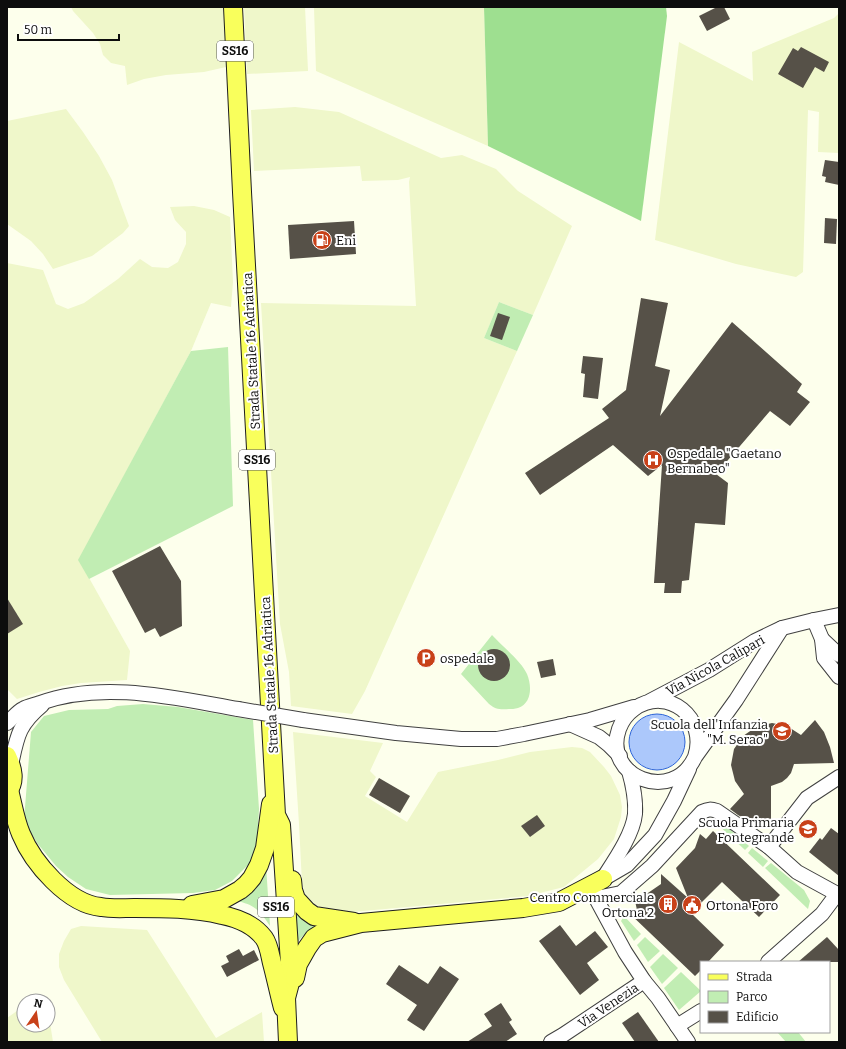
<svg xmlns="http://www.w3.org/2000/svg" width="846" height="1049" font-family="Bitter,serif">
  <rect width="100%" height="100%" fill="#fdffec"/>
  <!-- farmland -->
  <g fill="#eff7ca">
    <path d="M71,7H224L226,67L204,72L166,75L144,79L127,85L125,66L111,63L103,55L100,44L93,33L73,11Z"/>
    <path d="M244,7H305L308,71L247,74Z"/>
    <path d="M331,7H484L488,146L316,71L314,8Z"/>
    <path d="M839,13V153L818,152L819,112L808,110L803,272L796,277L736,264L655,240L679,42L753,81L752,52L834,18Z"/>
    <path d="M295,107L339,112L441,158L462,155L496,169L518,191L572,226L533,315L499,302L484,338L517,351L365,691L352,714L291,706L289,672L280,624L261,303L416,306L409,182L410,177L398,180L362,181L360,166L254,171L251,110Z"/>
    <path d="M66,109L83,132L99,156L112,180L129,226L123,233L92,256L53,269L43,254L31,241L7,224V121Z"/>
    <path d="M194,206L214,210L230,217L233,282L231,307L211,303L191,351L79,560L130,651L127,680L81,683L62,686L39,692L17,699L7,689V263L43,270L56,304L68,309L84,303L118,279L140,259L152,267L168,268L178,262L186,244V232L175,220L170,207Z"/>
    <path d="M293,732L383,743L370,771L376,777L365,796L407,822L438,772L498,760L530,752L572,747L582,748L590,752L604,767L611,776L620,795L622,807L621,817L614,839L598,859L564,887L528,896L352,912L327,911L307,900L302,883L299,824Z"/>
    <path d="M81,926L147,930L216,1038L262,1012L264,1042H102L64,980L59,967V954L64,941L71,929Z"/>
    <path d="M24,1006V1025H48V1010L53,1042H7V1018Z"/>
  </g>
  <!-- green -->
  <g fill="#c1edb3">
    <path d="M499,302L533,315L517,351L484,338Z"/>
    <path d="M228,347L233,506L89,579L78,560L191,351Z"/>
    <path d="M492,635C502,646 521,661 527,674C532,686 532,703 518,708C515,709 511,709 509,709C500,710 495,709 489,704L461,674Z"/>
    <path d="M143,704L178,707L253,720L259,809L257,845L254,857L248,865L232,881L215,890L193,893L110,895L86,889L68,877L56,866L37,843L24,820L31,732L44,716L69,710L108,709L117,706Z"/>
    <path d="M717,818L749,846L745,850L714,821Z"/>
    <path d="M752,848L768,861L763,867L748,853Z"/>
    <path d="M771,863L804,890L810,901L808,909L765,868Z"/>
    <path d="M266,865L270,926C260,911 254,904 236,901Z"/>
    <path d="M294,902L323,923C312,928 303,934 296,944Z"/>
    <path d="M624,916L641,934L634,941L621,921Z"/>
    <path d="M645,937L660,951L648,962L637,945Z"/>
    <path d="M663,954L678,968L662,984L650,967Z"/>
    <path d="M681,972L701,991L679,1010L664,988Z"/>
    <path d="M777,1032H798L806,1042H786Z"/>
  </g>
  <!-- forest -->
  <path fill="#9edf90" d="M484,7H666L667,16L641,221L488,146Z"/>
  <!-- water -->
  <circle fill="#acc8fb" stroke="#2d64d8" cx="657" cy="742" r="28"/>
  <!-- building -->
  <g fill="#565148">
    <path d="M717,7H724L730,19L707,31L699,16Z"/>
    <path d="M801,47L829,62L824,72L815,67L803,88L778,74L793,48L798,51Z"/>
    <path d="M825,160L839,162V185L825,182L826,177L822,176Z"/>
    <path d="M825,218L837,219L836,244L824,243Z"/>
    <path d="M354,221L356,254L290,259L288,225Z"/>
    <path d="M641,298L668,303L655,366L670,370L660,416L732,322L802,384L797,392L810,402L790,426L770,411L716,474L728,483L725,525L695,523L689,580L682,581L681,593H664L665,583H654L662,465L648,476L613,445L540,495L525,473L609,418L602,409L626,390Z"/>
    <path d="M498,313L510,317L502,340L490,336Z"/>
    <path d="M583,356L603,358L598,399L583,397L585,374L581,373Z"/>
    <path d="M160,546L181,581L182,626L160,637L155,628L145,633L112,571Z"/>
    <path d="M7,598L23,624L7,634Z"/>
    <circle cx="494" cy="665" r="16"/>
    <path d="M553,659L556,675L541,678L537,662Z"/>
    <path d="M815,720L824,732L830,747L834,763L794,764L791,773L787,778L782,782L771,786V825L750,822L738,815L730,809L744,794L735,781L731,765L734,749L743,736L756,727L772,723L787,726L801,735Z"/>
    <path d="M379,778L410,796L400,813L369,795Z"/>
    <path d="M537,815L545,826L530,837L521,826Z"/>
    <path d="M831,828L839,834V876L809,852L820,838L822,840Z"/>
    <path d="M713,831L780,895L759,917L722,882L691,913L724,945L708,962H701V970L695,976L627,911L637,910L635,901L645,895L661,884V874L688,898L676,868L695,848L700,834L706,839Z"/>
    <path d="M560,925L576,946L595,931L608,947L587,963L599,980L580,995L539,941Z"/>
    <path d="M827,937L839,950V962H798Z"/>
    <path d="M239,949L243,956L254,950L259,960L227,977L221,966L229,962L226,956Z"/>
    <path d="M399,965L428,984L440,966L459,979L424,1031L407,1020L417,1005L386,984Z"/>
    <path d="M501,1003L512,1020L509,1022L517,1034L505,1042H467L492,1026L484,1014Z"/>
    <path d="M638,1012L659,1042H635L622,1023Z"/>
  </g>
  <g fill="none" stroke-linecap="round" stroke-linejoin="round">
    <defs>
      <g id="minor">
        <path d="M814,620L822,639L824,658L839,677"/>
        <path d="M822,639L839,655"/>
        <path d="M650,701L709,670L755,641L782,628L814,620L839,615"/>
        <path d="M303,720L396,733L461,739H497L524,734L590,720L634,707"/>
        <path d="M7,723C12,719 17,712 23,709C28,706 35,705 40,703C103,680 175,698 238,709"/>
        <path d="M570,724L599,737L609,745L620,756"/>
        <path d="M695,757C708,718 668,685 634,709C627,714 622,721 619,729C602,777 673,805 695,757L736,700L782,628"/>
        <path d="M11,765C17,737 18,725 42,705"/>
        <path d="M769,847L807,798L839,777"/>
        <path d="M604,877C615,860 633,834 635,814C636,799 633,785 629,771"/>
        <path d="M603,879L627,865L655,835L674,801L689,769"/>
        <path d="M592,891L625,952L644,981L658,998L688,1042"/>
        <path d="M596,898L621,893L652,866L702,812C708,809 711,809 717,811L769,847L797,872L839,895"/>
        <path d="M768,962L822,914L837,894"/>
        <path d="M677,1026L701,1011"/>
        <path d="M551,1042L563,1035L644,981"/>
      </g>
      <g id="major">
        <path d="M233,7L242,192L276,815L281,825L291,979L286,998L288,1042"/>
        <path d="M7,756C13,769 16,781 7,793"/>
        <path d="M9,790C13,805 15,820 21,834C33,863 68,904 101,907C112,909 123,908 134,908C164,908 193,908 222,915C237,918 254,925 264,938C269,945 270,955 272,963C276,978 279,993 283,1008"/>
        <path d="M292,880L293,890L296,899L307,911L314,916L354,922"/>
        <path d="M192,905L224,899L240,890L246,885L252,878L259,865L265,848L271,804"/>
        <path d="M295,978L298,964L307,948L314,938L322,933L361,923L523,908L559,902L603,879"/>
      </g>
    </defs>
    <!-- minor casing -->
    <use href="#minor" stroke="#404040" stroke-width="16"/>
    <!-- major casing -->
    <use href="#major" stroke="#1e1e1e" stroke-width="20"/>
    <!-- minor -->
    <use href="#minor" stroke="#fff" stroke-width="14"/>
    <!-- major -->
    <use href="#major" stroke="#f9ff5c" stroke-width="18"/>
    <defs>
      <path id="minor-bridge" d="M238,709L303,720"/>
    </defs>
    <!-- minor-bridge casing -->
    <use href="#minor-bridge" stroke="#404040" stroke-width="16" stroke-linecap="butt"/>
    <!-- minor-bridge -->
    <use href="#minor-bridge" stroke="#fff" stroke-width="14"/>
  </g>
  <!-- icons -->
  <defs>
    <symbol id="fuel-disc" viewBox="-11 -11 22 22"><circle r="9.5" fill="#c84119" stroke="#fff"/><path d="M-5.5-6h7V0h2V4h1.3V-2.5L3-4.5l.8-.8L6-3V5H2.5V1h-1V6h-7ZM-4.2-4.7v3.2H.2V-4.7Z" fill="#fff"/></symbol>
    <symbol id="hospital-disc" viewBox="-11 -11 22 22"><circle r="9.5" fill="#c84119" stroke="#fff"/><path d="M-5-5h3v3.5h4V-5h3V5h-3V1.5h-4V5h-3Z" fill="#fff"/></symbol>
    <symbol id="parking-disc" viewBox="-11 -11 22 22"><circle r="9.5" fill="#c84119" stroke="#fff"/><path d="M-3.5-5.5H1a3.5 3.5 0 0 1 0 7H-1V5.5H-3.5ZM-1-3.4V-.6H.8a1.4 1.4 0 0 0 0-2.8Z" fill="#fff"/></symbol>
    <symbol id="school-disc" viewBox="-11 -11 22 22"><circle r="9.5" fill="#c84119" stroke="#fff"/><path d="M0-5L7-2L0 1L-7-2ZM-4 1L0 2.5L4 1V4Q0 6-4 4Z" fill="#fff"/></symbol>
    <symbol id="building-disc" viewBox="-11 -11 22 22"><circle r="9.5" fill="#c84119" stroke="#fff"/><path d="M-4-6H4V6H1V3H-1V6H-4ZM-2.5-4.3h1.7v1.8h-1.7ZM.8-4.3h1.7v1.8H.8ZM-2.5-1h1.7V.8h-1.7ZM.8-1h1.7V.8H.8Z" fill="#fff"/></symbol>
    <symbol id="civic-disc" viewBox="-11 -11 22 22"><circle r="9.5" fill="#c84119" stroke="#fff"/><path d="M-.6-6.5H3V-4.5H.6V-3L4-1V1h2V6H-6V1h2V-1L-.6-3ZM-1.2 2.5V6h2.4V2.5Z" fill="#fff"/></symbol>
  </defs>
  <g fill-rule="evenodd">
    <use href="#fuel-disc" x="311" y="229" width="22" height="22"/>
    <use href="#hospital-disc" x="642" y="449" width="22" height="22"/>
    <use href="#parking-disc" x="415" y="647" width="22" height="22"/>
    <use href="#school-disc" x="771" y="720" width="22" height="22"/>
    <use href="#school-disc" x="797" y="818" width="22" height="22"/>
    <use href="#building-disc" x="657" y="893" width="22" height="22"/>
    <use href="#civic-disc" x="681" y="894" width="22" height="22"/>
  </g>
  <g text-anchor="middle" stroke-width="4" stroke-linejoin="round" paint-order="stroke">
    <!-- shield labels -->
    <g fill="#fff" stroke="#565656" stroke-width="1">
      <rect x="217" y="41" width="36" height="20" rx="3"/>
      <rect x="239" y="450" width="36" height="20" rx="3"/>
      <rect x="258" y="897" width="36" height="20" rx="3"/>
    </g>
    <g font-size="12" font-weight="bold" fill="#0d0d0d">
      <text x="235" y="55">SS16</text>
      <text x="257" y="464">SS16</text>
      <text x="276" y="911">SS16</text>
    </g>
    <!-- poi labels -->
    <g font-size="13" fill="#0d0d0d" stroke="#fff" text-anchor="start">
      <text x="336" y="245">Eni</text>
      <text x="667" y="458">Ospedale "Gaetano<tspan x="667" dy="15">Bernabeo"</tspan></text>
      <text x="440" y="663">ospedale</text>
      <text x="768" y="729" text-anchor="end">Scuola dell'Infanzia<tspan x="768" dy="15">"M. Serao"</tspan></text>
      <text x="794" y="827" text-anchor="end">Scuola Primaria<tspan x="794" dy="15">Fontegrande</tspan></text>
      <text x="654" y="902" text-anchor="end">Centro Commerciale<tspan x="654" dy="15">Ortona 2</tspan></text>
      <text x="706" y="910">Ortona Foro</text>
    </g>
    <!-- street labels -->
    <g font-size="13" fill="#0d0d0d" stroke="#fff">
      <text transform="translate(251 351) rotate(-93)" y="5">Strada Statale 16 Adriatica</text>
      <text transform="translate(715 665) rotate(-29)" y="5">Via Nicola Calipari</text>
      <text transform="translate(269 675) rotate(-93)" y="5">Strada Statale 16 Adriatica</text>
      <text transform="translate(608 1005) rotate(-34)" y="5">Via Venezia</text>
    </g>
  </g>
  <!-- border -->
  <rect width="846" height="1049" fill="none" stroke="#0d0d0d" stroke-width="16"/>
  <!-- legend -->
  <rect x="700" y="961" width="130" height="72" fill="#ffffff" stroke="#9e9e9e"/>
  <rect x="708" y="974" width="20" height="6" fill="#f9ff5c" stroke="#9e9e9e"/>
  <text x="736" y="981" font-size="12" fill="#0d0d0d">Strada</text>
  <rect x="708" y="991" width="20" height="12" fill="#c1edb3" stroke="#9e9e9e"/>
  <text x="736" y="1001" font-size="12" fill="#0d0d0d">Parco</text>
  <rect x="708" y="1011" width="20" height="12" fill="#565148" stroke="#9e9e9e"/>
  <text x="736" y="1021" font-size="12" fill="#0d0d0d">Edificio</text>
  <!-- north arrow -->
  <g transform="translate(36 1013) rotate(13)"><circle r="19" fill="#ffffff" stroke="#9e9e9e"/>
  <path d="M0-3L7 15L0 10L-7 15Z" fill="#c84119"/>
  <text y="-6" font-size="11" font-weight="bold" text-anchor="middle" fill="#0d0d0d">N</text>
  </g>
  <!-- scale -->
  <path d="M18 34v6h101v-6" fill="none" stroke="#0d0d0d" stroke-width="2"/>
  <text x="24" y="34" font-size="12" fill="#0d0d0d" stroke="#ffffff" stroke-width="3" paint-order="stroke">50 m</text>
</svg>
